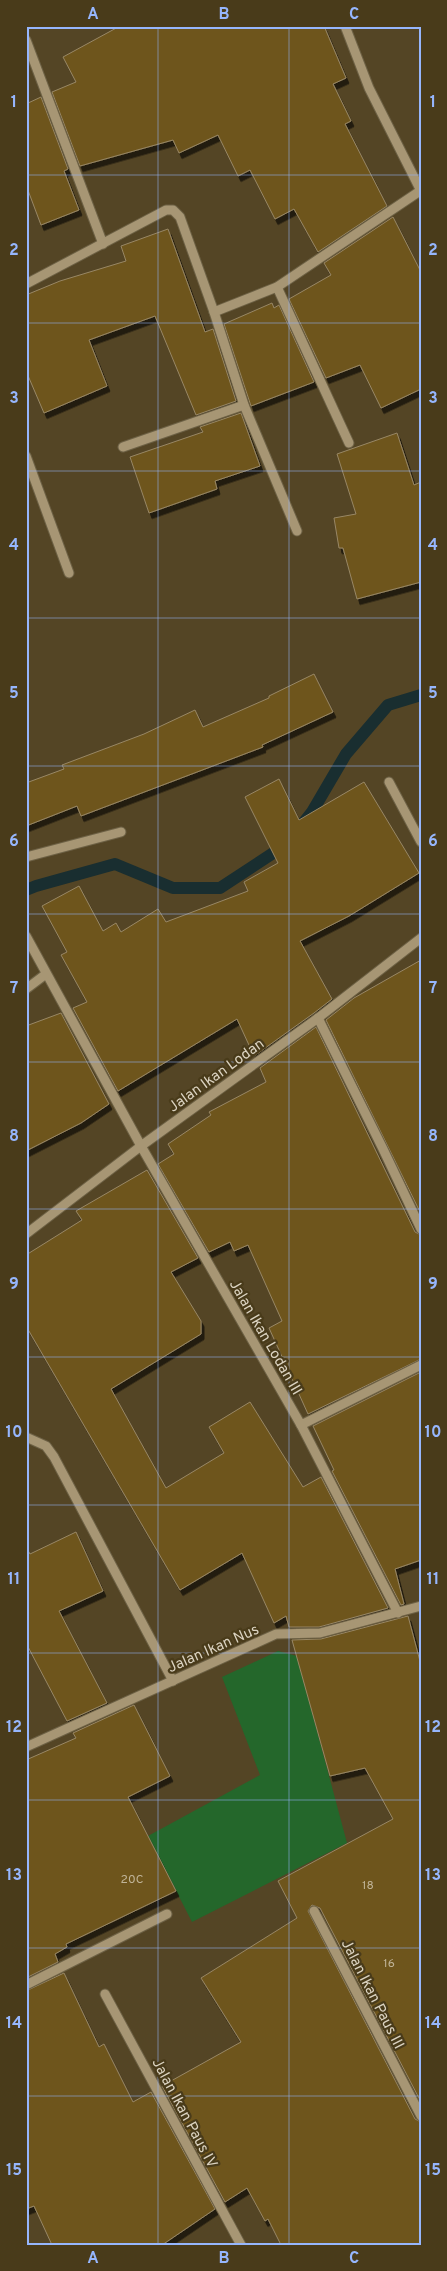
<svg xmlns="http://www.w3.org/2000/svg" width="447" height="2271" font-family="Overpass,sans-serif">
  <defs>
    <filter id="shadow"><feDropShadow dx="3" dy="5.5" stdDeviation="0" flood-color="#0009"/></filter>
  </defs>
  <rect width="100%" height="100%" fill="#544525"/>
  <!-- green -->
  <path fill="#24672b" d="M278,1651L297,1656L347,1843L192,1922L148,1836L260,1775L222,1677Z"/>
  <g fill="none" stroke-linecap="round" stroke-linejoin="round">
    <!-- stream -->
    <g stroke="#192e30" stroke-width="12">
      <path d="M301,826L312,812L346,754L388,705L421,695"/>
      <path d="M26,890L36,886L115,864L173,888H220L287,844"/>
    </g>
  </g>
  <!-- building -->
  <g fill="#6e551c" stroke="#988765" filter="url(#shadow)">
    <path d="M120,26H324L346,78L333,84L351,121L345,124L387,206L318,252L294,209L275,219L250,170L238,176L218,135L179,153L173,140L80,166L52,92L76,82L63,57Z"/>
    <path d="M41,97L68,169L64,171L79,210L41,225L26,185V104Z"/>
    <path d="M393,217L421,272V389L381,408L360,365L326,378L289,299L331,275L324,263Z"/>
    <path d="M168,229L205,332L213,329L236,401L196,415L155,316L89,340L107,386L44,413L26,371V295L60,281L126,261L121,246Z"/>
    <path d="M272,303L274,308L279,305L314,382L251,406L224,324Z"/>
    <path d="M241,413L260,466L215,481L217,489L149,513L130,457L203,432L200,427Z"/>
    <path d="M397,433L414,485L421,482V582L357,599L343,548H339L334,518L356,514L337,454Z"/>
    <path d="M314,674L333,712L262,745L263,747L81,816L77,806L26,826V783L64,769L62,765L144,734L195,710L203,727L269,698V696Z"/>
    <path d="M279,779L299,820L364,782L419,873L349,916L300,941L332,999L314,1013L254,1056L237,1019L118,1091L73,1008L87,1002L61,955L67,952L42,906L79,886L103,931L116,923L121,932L158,909L166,922L248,891L244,882L278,863L245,797Z"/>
    <path d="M421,960V1214L326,1020L354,998Z"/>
    <path d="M61,1013L109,1104L81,1123L26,1151V1026Z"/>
    <path d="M316,1027L415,1232L421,1235V1359L308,1414L269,1328L282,1321L248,1245L234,1251L230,1242L209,1252L158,1164L174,1154L168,1144L211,1115L209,1112L266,1082L260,1068Z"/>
    <path d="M147,1170L198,1258L171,1272L201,1321V1334L111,1389L166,1488L224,1453L209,1427L250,1402L303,1487L321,1477L388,1608L319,1627H289L286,1616L274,1623L242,1553L180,1590L26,1326V1255L82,1220L76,1211Z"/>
    <path d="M421,1372V1560L395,1569L404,1604L401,1605L332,1471L334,1470L313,1426Z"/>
    <path d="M76,1532L103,1591L59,1611L107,1703L67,1721L26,1643V1547L30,1554Z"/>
    <path d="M408,1616L421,1665V2102L320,1908L312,1905L308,1911L415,2119L421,2122V2245H281L268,2219L265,2221L247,2188L225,2202L162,2086L241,2042L201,1978L297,1918L278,1881L393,1819L365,1768L330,1776L292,1640L321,1639Z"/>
    <path d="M134,1705L170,1776L128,1797L176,1891L66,1944L67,1947L55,1954L58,1962L26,1978V1760L76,1738L73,1733Z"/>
    <path d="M64,1973L99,2047L104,2044L133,2102L151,2092L215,2209L162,2245H52L34,2206L26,2209V1991Z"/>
  </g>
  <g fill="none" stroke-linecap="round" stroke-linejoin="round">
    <defs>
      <g id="minor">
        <path d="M345,26L369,88L421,191"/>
        <path d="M26,40L103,244"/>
        <path d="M26,284L166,210H173L180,217L214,312L244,405L297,531"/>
        <path d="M277,287L349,443"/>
        <path d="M214,312L277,287L420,191"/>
        <path d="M123,447L244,405"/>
        <path d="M26,456L69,573"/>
        <path d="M389,782L421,842"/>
        <path d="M26,857L121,832"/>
        <path d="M26,936L141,1146L301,1425L421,1365"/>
        <path d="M26,989L46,974"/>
        <path d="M318,1018L383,1149L421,1229"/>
        <path d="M26,1234L141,1146L318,1018L421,938"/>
        <path d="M301,1425L398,1613"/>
        <path d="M26,1437L46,1446L54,1457L173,1681"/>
        <path d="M26,1747L276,1634L320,1633L421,1606"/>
        <path d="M314,1911L421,2116"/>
        <path d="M26,1985L167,1914"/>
        <path d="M105,1994L241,2245"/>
      </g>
    </defs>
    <!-- minor casing -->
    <use href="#minor" stroke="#6d6145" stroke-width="11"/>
    <!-- minor -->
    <use href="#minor" stroke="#a79674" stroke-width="9"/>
  </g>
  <!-- grid -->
  <path fill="none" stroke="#96b6fd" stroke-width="1" stroke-opacity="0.55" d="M158,26V2245M289,26V2245M26,175H421M26,323H421M26,471H421M26,618H421M26,766H421M26,914H421M26,1062H421M26,1209H421M26,1357H421M26,1505H421M26,1653H421M26,1800H421M26,1948H421M26,2096H421"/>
  <g text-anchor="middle" stroke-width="4.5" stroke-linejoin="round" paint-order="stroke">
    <!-- number labels -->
    <g font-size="12" fill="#c0b498">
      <text x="132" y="1883">20C</text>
      <text x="368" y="1889">18</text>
      <text x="389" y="1967">16</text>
    </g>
    <!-- street labels -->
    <g font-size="15" fill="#dbd3c1" stroke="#493b1a">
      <text transform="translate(216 1075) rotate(-36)" y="5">Jalan Ikan Lodan</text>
      <text transform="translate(266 1337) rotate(60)" y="5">Jalan Ikan Lodan III</text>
      <text transform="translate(213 1648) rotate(-24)" y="5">Jalan Ikan Nus</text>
      <text transform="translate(373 1994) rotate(63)" y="5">Jalan Ikan Paus III</text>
      <text transform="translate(185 2113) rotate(62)" y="5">Jalan Ikan Paus IV</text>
    </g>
  </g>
  <!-- border -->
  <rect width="447" height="2271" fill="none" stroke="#493b1a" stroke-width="55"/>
  <rect x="28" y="28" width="392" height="2216" fill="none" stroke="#96b6fd" stroke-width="2"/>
  <g font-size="16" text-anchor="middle" font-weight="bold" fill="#96b6fd">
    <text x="93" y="19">A</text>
    <text x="224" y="19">B</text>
    <text x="354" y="19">C</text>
    <text x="14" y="107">1</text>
    <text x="433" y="107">1</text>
    <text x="14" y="255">2</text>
    <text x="433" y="255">2</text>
    <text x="14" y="403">3</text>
    <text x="433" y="403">3</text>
    <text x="14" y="550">4</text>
    <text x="433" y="550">4</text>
    <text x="14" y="698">5</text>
    <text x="433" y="698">5</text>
    <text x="14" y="846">6</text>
    <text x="433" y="846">6</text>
    <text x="14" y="993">7</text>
    <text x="433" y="993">7</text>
    <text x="14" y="1141">8</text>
    <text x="433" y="1141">8</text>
    <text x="14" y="1289">9</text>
    <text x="433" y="1289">9</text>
    <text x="14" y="1437">10</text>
    <text x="433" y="1437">10</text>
    <text x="14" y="1584">11</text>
    <text x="433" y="1584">11</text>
    <text x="14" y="1732">12</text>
    <text x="433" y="1732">12</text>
    <text x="14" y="1880">13</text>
    <text x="433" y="1880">13</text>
    <text x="14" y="2028">14</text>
    <text x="433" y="2028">14</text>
    <text x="14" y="2175">15</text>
    <text x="433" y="2175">15</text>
    <text x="93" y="2263">A</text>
    <text x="224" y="2263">B</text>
    <text x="354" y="2263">C</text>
  </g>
</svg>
